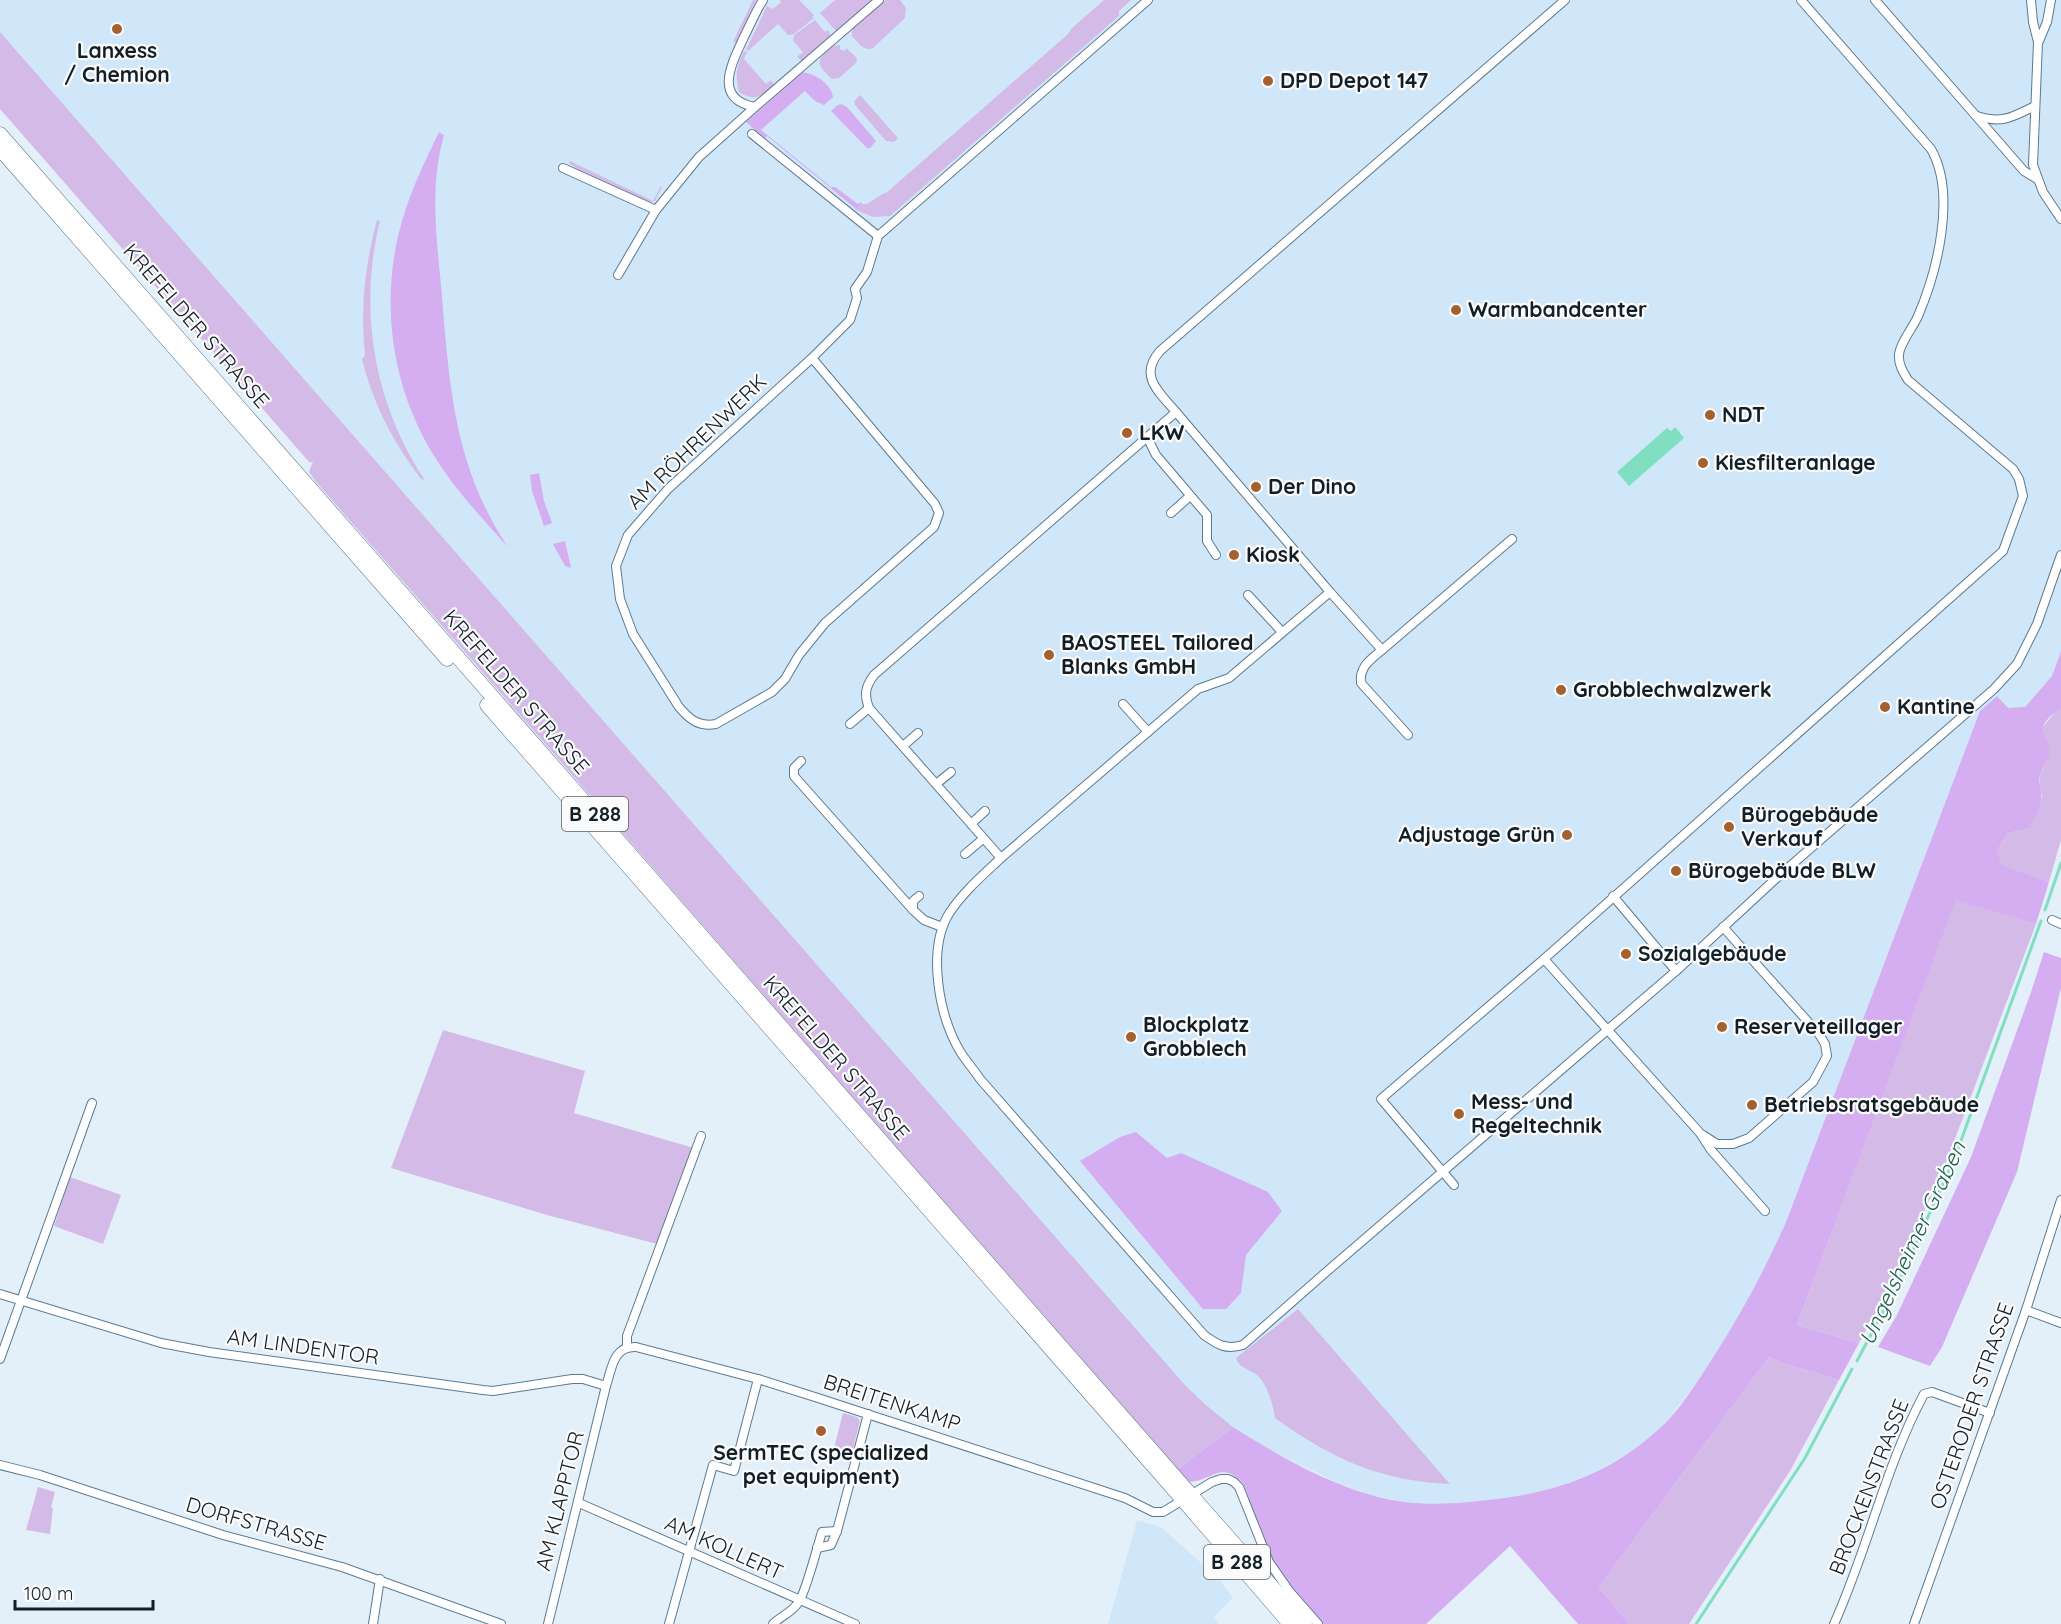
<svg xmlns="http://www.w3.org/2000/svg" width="2061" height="1624" font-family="Quicksand,sans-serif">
  <rect width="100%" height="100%" fill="#e3f0fa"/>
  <!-- built -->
  <g fill="#d0e7fa">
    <path d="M0,0H2061V651L2052,676L2025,707L1980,711L1786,1222L1764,1271L1731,1332L1692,1389L1660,1429L1637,1448L1613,1462L1589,1475L1545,1491L1518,1498L1467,1503L1437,1505L1417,1504L1373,1496L1338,1483L1268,1449L1233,1427L1206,1405L1185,1386L1015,1192L0,32Z"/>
    <path d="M1137,1520L1161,1527L1219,1579L1233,1598L1214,1617L1219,1624H1108Z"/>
  </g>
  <!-- green -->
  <g fill="#d4bbe7">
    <path d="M753,0H756L736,43L733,42Z"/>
    <path d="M780,0H799L814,15L812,17L814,18L794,34L788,35L778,24L748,51L746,50L767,6L773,9L781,2Z"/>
    <path d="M835,0H872L836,31L820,13Z"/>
    <path d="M885,0H900L906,8L905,18L873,48C863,52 858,42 852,36V29Z"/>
    <path d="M1104,0H1131L1119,11V16L890,216L873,217L856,210L862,204H867L884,193H886L1067,35L1072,28Z"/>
    <path d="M815,20L825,32L828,30L831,35L802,61L797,57L803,52L793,41L794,35Z"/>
    <path d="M0,32L1185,1385L1206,1405L1233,1427L1176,1470L547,746L316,482L309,472L313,461L310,463L0,109Z"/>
    <path d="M838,45H840V49L845,51L846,48L856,57L857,62L839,78L832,79C822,69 813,63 826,52C830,48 832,46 838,45Z"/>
    <path d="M744,51L747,52L744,59L766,84L771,80L774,84C766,97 753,102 739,92C735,74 736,68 744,51Z"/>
    <path d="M860,95L898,138L894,142L886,141L855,105L854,101Z"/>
    <path d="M570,161L653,201L661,186L662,187L655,201L648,202L577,169L569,163Z"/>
    <path d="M377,220L380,221C358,311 374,402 424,479L422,480C394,444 373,404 362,359L365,355C360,308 365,265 377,220Z"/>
    <path d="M2061,709V840L2049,882L1999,864L1998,849L2008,833L2028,829L2042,797L2040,790V775L2047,761L2049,749L2044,737L2043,727L2055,712Z"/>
    <path d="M1956,899L2036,924L1941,1176L1878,1309L1859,1343L1797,1325Z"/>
    <path d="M443,1030L585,1071L574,1113L694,1148L657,1244L547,1215L391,1168Z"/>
    <path d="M70,1177L121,1195L103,1244L54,1226Z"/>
    <path d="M1298,1309L1450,1484C1380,1481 1332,1459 1275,1418C1273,1405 1268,1386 1258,1376C1251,1369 1239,1369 1236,1358Z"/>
    <path d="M1769,1357L1782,1363L1839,1380L1790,1471L1689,1624H1629L1599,1587Z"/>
    <path d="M843,1413L857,1417L860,1421L851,1457L833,1452Z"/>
    <path d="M38,1487L55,1492L51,1507L53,1508L50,1534L26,1530Z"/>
  </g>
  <!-- forest -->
  <g fill="#d5aef1">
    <path d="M802,72C815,74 831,83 833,97L824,105L815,101L805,91L761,130L831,187H835L858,204L861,202L862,204L856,210L855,208L767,136L765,138L746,122Z"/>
    <path d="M842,104L847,107L876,141L870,148H867L831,111L838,105Z"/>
    <path d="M439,132L444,135C430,184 436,234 441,285C449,380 453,466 508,547C483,519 456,491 436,459C391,389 379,300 402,221C411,190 425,161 439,132Z"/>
    <path d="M539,473L544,501L552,523L544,526L532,491L530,475Z"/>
    <path d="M565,541L571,568L565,566L553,544Z"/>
    <path d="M2061,651V709C2055,712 2047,718 2044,725C2041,734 2048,740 2049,748C2051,758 2043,766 2040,775C2038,783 2042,791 2041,799C2040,811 2035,820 2028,829L2008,833L1998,849L2000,864L2049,882L2036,924L1956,900L1797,1325L1859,1343L1839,1380L1782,1363L1769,1357L1599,1587L1629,1624H1578L1510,1546L1426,1624H1323L1293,1589L1270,1556L1243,1483C1221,1461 1214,1479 1191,1482L1184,1479L1176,1470L1233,1427C1276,1454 1322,1481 1371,1495C1407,1506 1443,1505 1479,1501C1547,1495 1606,1477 1658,1430C1675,1415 1690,1393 1703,1373C1735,1325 1762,1276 1786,1222L1980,711L1997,696L2008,708L2025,707L2052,676Z"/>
    <path d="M2044,952L2061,958V988L2017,1172L1942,1347L1930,1366L1878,1347L1897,1315L1971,1157L2031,992Z"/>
    <path d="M1136,1132L1167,1158L1181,1153L1268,1192L1282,1211L1246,1255L1241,1293L1226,1309H1203L1080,1161L1120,1137Z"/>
  </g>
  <!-- water -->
  <path fill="#81dfc1" d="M1675,427L1684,438L1629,486L1617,472L1667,428L1671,431Z"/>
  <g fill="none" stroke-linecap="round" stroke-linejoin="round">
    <!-- stream -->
    <g stroke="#81dfc1" stroke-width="3">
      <path d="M2045,910L2061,863"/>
      <path d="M1857,1361L1899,1281L1955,1157L2041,921"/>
      <path d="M1696,1624L1805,1458L1852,1369"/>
    </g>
    <defs>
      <g id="minor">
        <path d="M763,0C756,11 750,25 744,37C732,63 712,99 755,107L879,0"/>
        <path d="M1875,0L2024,171L2037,179"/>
        <path d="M2031,0L2033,22L2038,42L2033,165L2043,192L2061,219"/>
        <path d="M2039,41L2047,22L2051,0"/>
        <path d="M1977,116C2003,124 2012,117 2035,106"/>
        <path d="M752,134L878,236"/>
        <path d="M563,168L656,210"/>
        <path d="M618,275L656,210L699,157L755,107"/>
        <path d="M812,358L935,504L939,513L934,527L825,623L799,655L785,679L772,692L716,724C699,727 690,720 679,707L633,634L620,599L616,566L628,535L668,489L812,358L850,320L857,298L855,289L867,272L878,236L1148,0"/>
        <path d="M1176,412L1330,592L1229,678L1198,689L1001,858L869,708C864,695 865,687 874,675Z"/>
        <path d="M1176,412C1159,392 1138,376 1160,351L1565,0"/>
        <path d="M1147,437L1156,455L1207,515V541L1216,555"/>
        <path d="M1171,513L1190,496"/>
        <path d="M1330,592L1382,650L1512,539"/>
        <path d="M1248,595L1282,632"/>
        <path d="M1382,650C1370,660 1359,667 1361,683L1408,735"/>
        <path d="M1123,704L1148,732"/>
        <path d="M850,724L869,708"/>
        <path d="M903,746L918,733"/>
        <path d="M801,761L794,768V776L913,910L924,920L942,927"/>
        <path d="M936,784L951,772"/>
        <path d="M971,824L985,811"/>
        <path d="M965,854L983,839"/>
        <path d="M1001,858C983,875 964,891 950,912C926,949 939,1017 961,1053C967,1062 974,1070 980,1079L1204,1335C1218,1345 1226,1350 1243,1345L1325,1273L1676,971L1781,874L1994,689L2017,664L2037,624L2061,555"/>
        <path d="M1613,896L1676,971"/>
        <path d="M913,910V901L919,896"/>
        <path d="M2052,920L2061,924"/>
        <path d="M1544,959L1700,1133L1711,1150L1765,1211"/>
        <path d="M1703,1135L1717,1144H1733L1749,1138L1813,1082L1827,1056L1825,1044L1819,1034L1723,927"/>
        <path d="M1454,1185L1381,1099L1544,959L2003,551L2023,496L2019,479L2013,469L1908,380C1903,372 1898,364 1899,354C1901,341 1913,328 1918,316C1937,272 1957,194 1931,149L1801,0"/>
        <path d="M0,1294L161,1343L209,1352L483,1390L493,1391L572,1379H583L606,1386"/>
        <path d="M2026,1310L2061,1323"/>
        <path d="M627,1347V1336L701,1136"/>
        <path d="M0,1359L92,1103"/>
        <path d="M0,1465L40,1475L223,1535L342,1567L501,1624"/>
        <path d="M579,1503L855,1624"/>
        <path d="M817,1548L831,1545L837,1531L868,1414"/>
        <path d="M373,1624L380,1579"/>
        <path d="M548,1624L606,1386C612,1368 613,1346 636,1347L758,1379L818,1398L1125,1498L1153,1512H1163L1212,1482L1221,1479H1228L1234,1482L1239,1487L1269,1562L1290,1592L1318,1624"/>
        <path d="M669,1624L713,1465L734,1471L758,1379"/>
        <path d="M773,1624C781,1616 791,1613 798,1603C806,1593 817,1547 822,1532L837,1531"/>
        <path d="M1834,1624C1868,1549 1885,1467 1924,1394L1932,1392L1990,1413"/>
        <path d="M1914,1624L2026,1310L2061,1200"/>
      </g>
      <g id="primary">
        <path d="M0,134L1191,1495"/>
        <path d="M0,149L447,659"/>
        <path d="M487,705L1183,1500"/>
      </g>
      <g id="trunk">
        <path d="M1191,1495L1305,1624"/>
        <path d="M1183,1500L1290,1624"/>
      </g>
    </defs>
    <!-- minor casing -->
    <use href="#minor" stroke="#5c7a90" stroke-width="10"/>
    <!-- primary casing -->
    <use href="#primary" stroke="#5c7a90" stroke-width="15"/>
    <!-- trunk casing -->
    <use href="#trunk" stroke="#5c7a90" stroke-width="15"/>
    <!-- minor -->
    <use href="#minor" stroke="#fff" stroke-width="8"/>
    <!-- primary -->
    <use href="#primary" stroke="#fff" stroke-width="14"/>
    <!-- trunk -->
    <use href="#trunk" stroke="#fff" stroke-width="14"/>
  </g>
  <!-- markers -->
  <g fill="#a4612f" stroke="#fbfbfb" stroke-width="2">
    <circle cx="117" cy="29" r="6"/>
    <circle cx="1268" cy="81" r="6"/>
    <circle cx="1456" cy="310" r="6"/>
    <circle cx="1710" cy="415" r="6"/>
    <circle cx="1127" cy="433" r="6"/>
    <circle cx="1703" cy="463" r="6"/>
    <circle cx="1256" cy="487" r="6"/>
    <circle cx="1234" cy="555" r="6"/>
    <circle cx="1049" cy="655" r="6"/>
    <circle cx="1561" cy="690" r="6"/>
    <circle cx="1885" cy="707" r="6"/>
    <circle cx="1729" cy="827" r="6"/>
    <circle cx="1567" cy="835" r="6"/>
    <circle cx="1676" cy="871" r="6"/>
    <circle cx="1626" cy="954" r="6"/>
    <circle cx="1722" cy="1027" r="6"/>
    <circle cx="1131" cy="1037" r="6"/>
    <circle cx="1752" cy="1105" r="6"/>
    <circle cx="1459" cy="1114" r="6"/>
    <circle cx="821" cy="1431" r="6"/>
  </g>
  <g text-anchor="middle" stroke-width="4.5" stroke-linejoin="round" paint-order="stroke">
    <!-- shield labels -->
    <g fill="#fbfbfb" stroke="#586167" stroke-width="1.5">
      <rect x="562" y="797" width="66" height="34" rx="4.5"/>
      <rect x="1204" y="1545" width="66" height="34" rx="4.5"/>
    </g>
    <g font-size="20" font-weight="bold" fill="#121f27">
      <text x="595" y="821">B 288</text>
      <text x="1237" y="1569">B 288</text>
    </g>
    <!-- poi labels -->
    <g font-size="21" font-weight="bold" fill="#121f27" stroke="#fbfbfb" text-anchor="start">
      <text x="117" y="58" text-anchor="middle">Lanxess<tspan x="117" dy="24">/ Chemion</tspan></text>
      <text x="1280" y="88">DPD Depot 147</text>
      <text x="1468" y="317">Warmbandcenter</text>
      <text x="1722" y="422">NDT</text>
      <text x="1139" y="440">LKW</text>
      <text x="1715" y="470">Kiesfilteranlage</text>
      <text x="1268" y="494">Der Dino</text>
      <text x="1246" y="562">Kiosk</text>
      <text x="1061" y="650">BAOSTEEL Tailored<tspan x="1061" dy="24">Blanks GmbH</tspan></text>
      <text x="1573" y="697">Grobblechwalzwerk</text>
      <text x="1897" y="714">Kantine</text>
      <text x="1741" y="822">Bürogebäude<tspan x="1741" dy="24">Verkauf</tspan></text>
      <text x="1555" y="842" text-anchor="end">Adjustage Grün</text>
      <text x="1688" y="878">Bürogebäude BLW</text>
      <text x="1638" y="961">Sozialgebäude</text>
      <text x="1143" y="1032">Blockplatz<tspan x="1143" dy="24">Grobblech</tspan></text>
      <text x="1734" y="1034">Reserveteillager</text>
      <text x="1471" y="1109">Mess- und<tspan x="1471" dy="24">Regeltechnik</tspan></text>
      <text x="1764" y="1112">Betriebsratsgebäude</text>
      <text x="821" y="1460" text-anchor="middle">SermTEC (specialized<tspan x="821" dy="24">pet equipment)</tspan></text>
    </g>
    <!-- street labels -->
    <g font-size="21" fill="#121f27" stroke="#fbfbfb">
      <text transform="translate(196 326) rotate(49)" y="7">KREFELDER STRASSE</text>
      <text transform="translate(697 442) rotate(-44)" y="7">AM RÖHRENWERK</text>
      <text transform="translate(516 692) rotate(49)" y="7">KREFELDER STRASSE</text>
      <text transform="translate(836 1058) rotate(49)" y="7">KREFELDER STRASSE</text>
      <text transform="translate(303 1347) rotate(8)" y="7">AM LINDENTOR</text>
      <text transform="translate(892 1403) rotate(18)" y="7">BREITENKAMP</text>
      <text transform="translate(1972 1406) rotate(-71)" y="7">OSTERODER STRASSE</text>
      <text transform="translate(1869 1487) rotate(-69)" y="7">BROCKENSTRASSE</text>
      <text transform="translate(560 1501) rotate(-76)" y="7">AM KLAPPTOR</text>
      <text transform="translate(256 1524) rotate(16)" y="7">DORFSTRASSE</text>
      <text transform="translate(724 1548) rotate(24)" y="7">AM KOLLERT</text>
    </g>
    <!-- water labels -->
    <g font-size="22" font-style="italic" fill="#196450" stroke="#fbfbfb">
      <text transform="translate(1912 1243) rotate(-65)" y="8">Ungelsheimer Graben</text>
    </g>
  </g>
  <!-- scale -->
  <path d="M15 1600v9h138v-9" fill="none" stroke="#121f27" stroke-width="3"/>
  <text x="24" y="1600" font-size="18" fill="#121f27" stroke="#fbfbfb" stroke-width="4.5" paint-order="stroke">100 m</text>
</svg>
